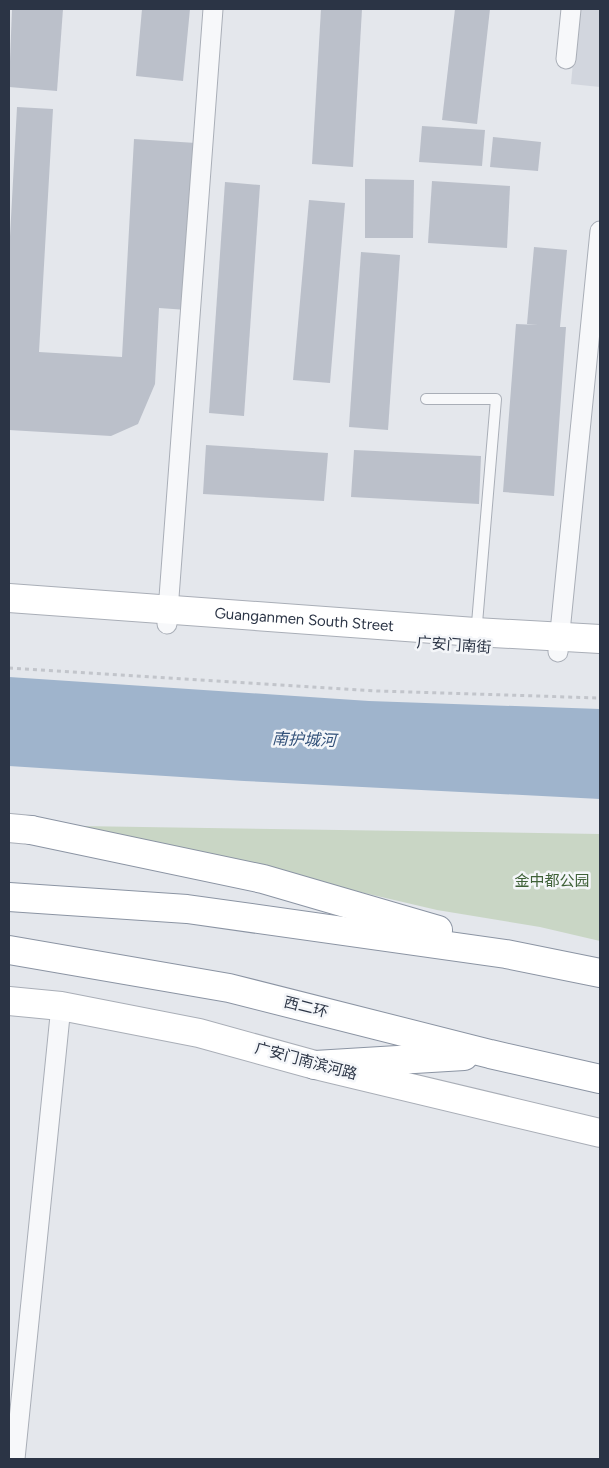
<svg xmlns="http://www.w3.org/2000/svg" width="609" height="1468" font-family="Figtree,'Noto Sans SC',sans-serif">
  <rect width="100%" height="100%" fill="#e4e7ec"/>
  <!-- built -->
  <path fill="#d2d6de" d="M578,9H600V87L571,84Z"/>
  <!-- green -->
  <path fill="#c9d6c5" d="M78,826L600,834V941L540,927L437,910Z"/>
  <!-- water -->
  <path fill="#9fb4cc" d="M9,677L369,701L600,709V799L244,781L9,766Z"/>
  <!-- building -->
  <g fill="#bbc0ca">
    <path d="M12,9H63L57,91L9,87Z"/>
    <path d="M142,9H190L183,81L136,76Z"/>
    <path d="M321,9H362L353,167L312,164Z"/>
    <path d="M455,9H490L477,124L442,120Z"/>
    <path d="M17,107L53,109L39,352L122,357L134,139L196,143L187,310L159,308L155,384L138,424L111,436L9,430V255Z"/>
    <path d="M422,126L485,130L482,166L419,162Z"/>
    <path d="M493,137L541,142L538,171L490,167Z"/>
    <path d="M365,179L414,180L413,238H365Z"/>
    <path d="M432,181L510,186L507,248L428,243Z"/>
    <path d="M225,182L260,185L244,416L209,413Z"/>
    <path d="M309,200L345,203L330,383L293,380Z"/>
    <path d="M534,247L567,250L560,327H566L554,496L503,492L516,324L538,325L527,324Z"/>
    <path d="M361,252L400,255L388,430L349,427Z"/>
    <path d="M206,445L328,453L324,501L203,494Z"/>
    <path d="M354,450L481,456L479,504L351,497Z"/>
  </g>
  <g fill="none" stroke-linecap="round" stroke-linejoin="round">
    <defs>
      <path id="lane" d="M426,399H496L475,647"/>
      <g id="street">
        <path d="M566,59L571,9"/>
        <path d="M167,624L213,9"/>
        <path d="M558,652L600,231"/>
        <path d="M15,1459L61,1006"/>
      </g>
      <g id="secondary">
        <path id="s1" d="M9,598L475,632L600,639"/>
        <path d="M9,828L31,830"/>
        <path d="M9,1001L61,1006L199,1033L315,1065L600,1133"/>
      </g>
      <g id="highway">
        <path d="M31,830L263,879L438,930"/>
        <path d="M9,897L187,909L506,954L600,973"/>
        <path d="M9,950L229,988L490,1054L600,1079"/>
        <path d="M315,1065L464,1056"/>
      </g>
    </defs>
    <!-- lane casing -->
    <use href="#lane" stroke="#a9aeb7" stroke-width="12"/>
    <!-- street casing -->
    <use href="#street" stroke="#a9aeb7" stroke-width="21"/>
    <!-- secondary casing -->
    <use href="#secondary" stroke="#a9aeb7" stroke-width="30"/>
    <!-- highway casing -->
    <use href="#highway" stroke="#8b94a3" stroke-width="30"/>
    <!-- path -->
    <path stroke="#c2c5cb" stroke-width="3" stroke-dasharray="4 4" stroke-linecap="butt" d="M9,668L377,691L600,698"/>
    <!-- lane -->
    <use href="#lane" stroke="#f7f8fa" stroke-width="10"/>
    <!-- street -->
    <use href="#street" stroke="#f7f8fa" stroke-width="19"/>
    <!-- secondary -->
    <use href="#secondary" stroke="#fff" stroke-width="28"/>
    <!-- highway -->
    <use href="#highway" stroke="#fff" stroke-width="28"/>
  </g>
  <g text-anchor="middle" stroke-width="5" stroke-linejoin="round" paint-order="stroke">
    <!-- street labels -->
    <g font-size="15" fill="#2b3445" stroke="#f4f6f9">
      <text dy="5" stroke="none"><textPath href="#s1" startOffset="296">Guanganmen South Street</textPath></text>
      <text transform="translate(454 645) rotate(4)" y="5">广安门南街</text>
      <text transform="translate(306 1007) rotate(14)" y="5">西二环</text>
      <text transform="translate(306 1061) rotate(15)" y="5">广安门南滨河路</text>
    </g>
    <!-- park labels -->
    <g font-size="15" fill="#3f6138" stroke="#f4f6f9">
      <text x="552" y="886">金中都公园</text>
    </g>
    <!-- water labels -->
    <g font-size="16" font-style="italic" fill="#34527a" stroke="#f4f6f9">
      <text transform="translate(304 739) rotate(2)" y="6">南护城河</text>
    </g>
  </g>
  <!-- border -->
  <rect width="609" height="1468" fill="none" stroke="#2b3445" stroke-width="20"/>
</svg>
